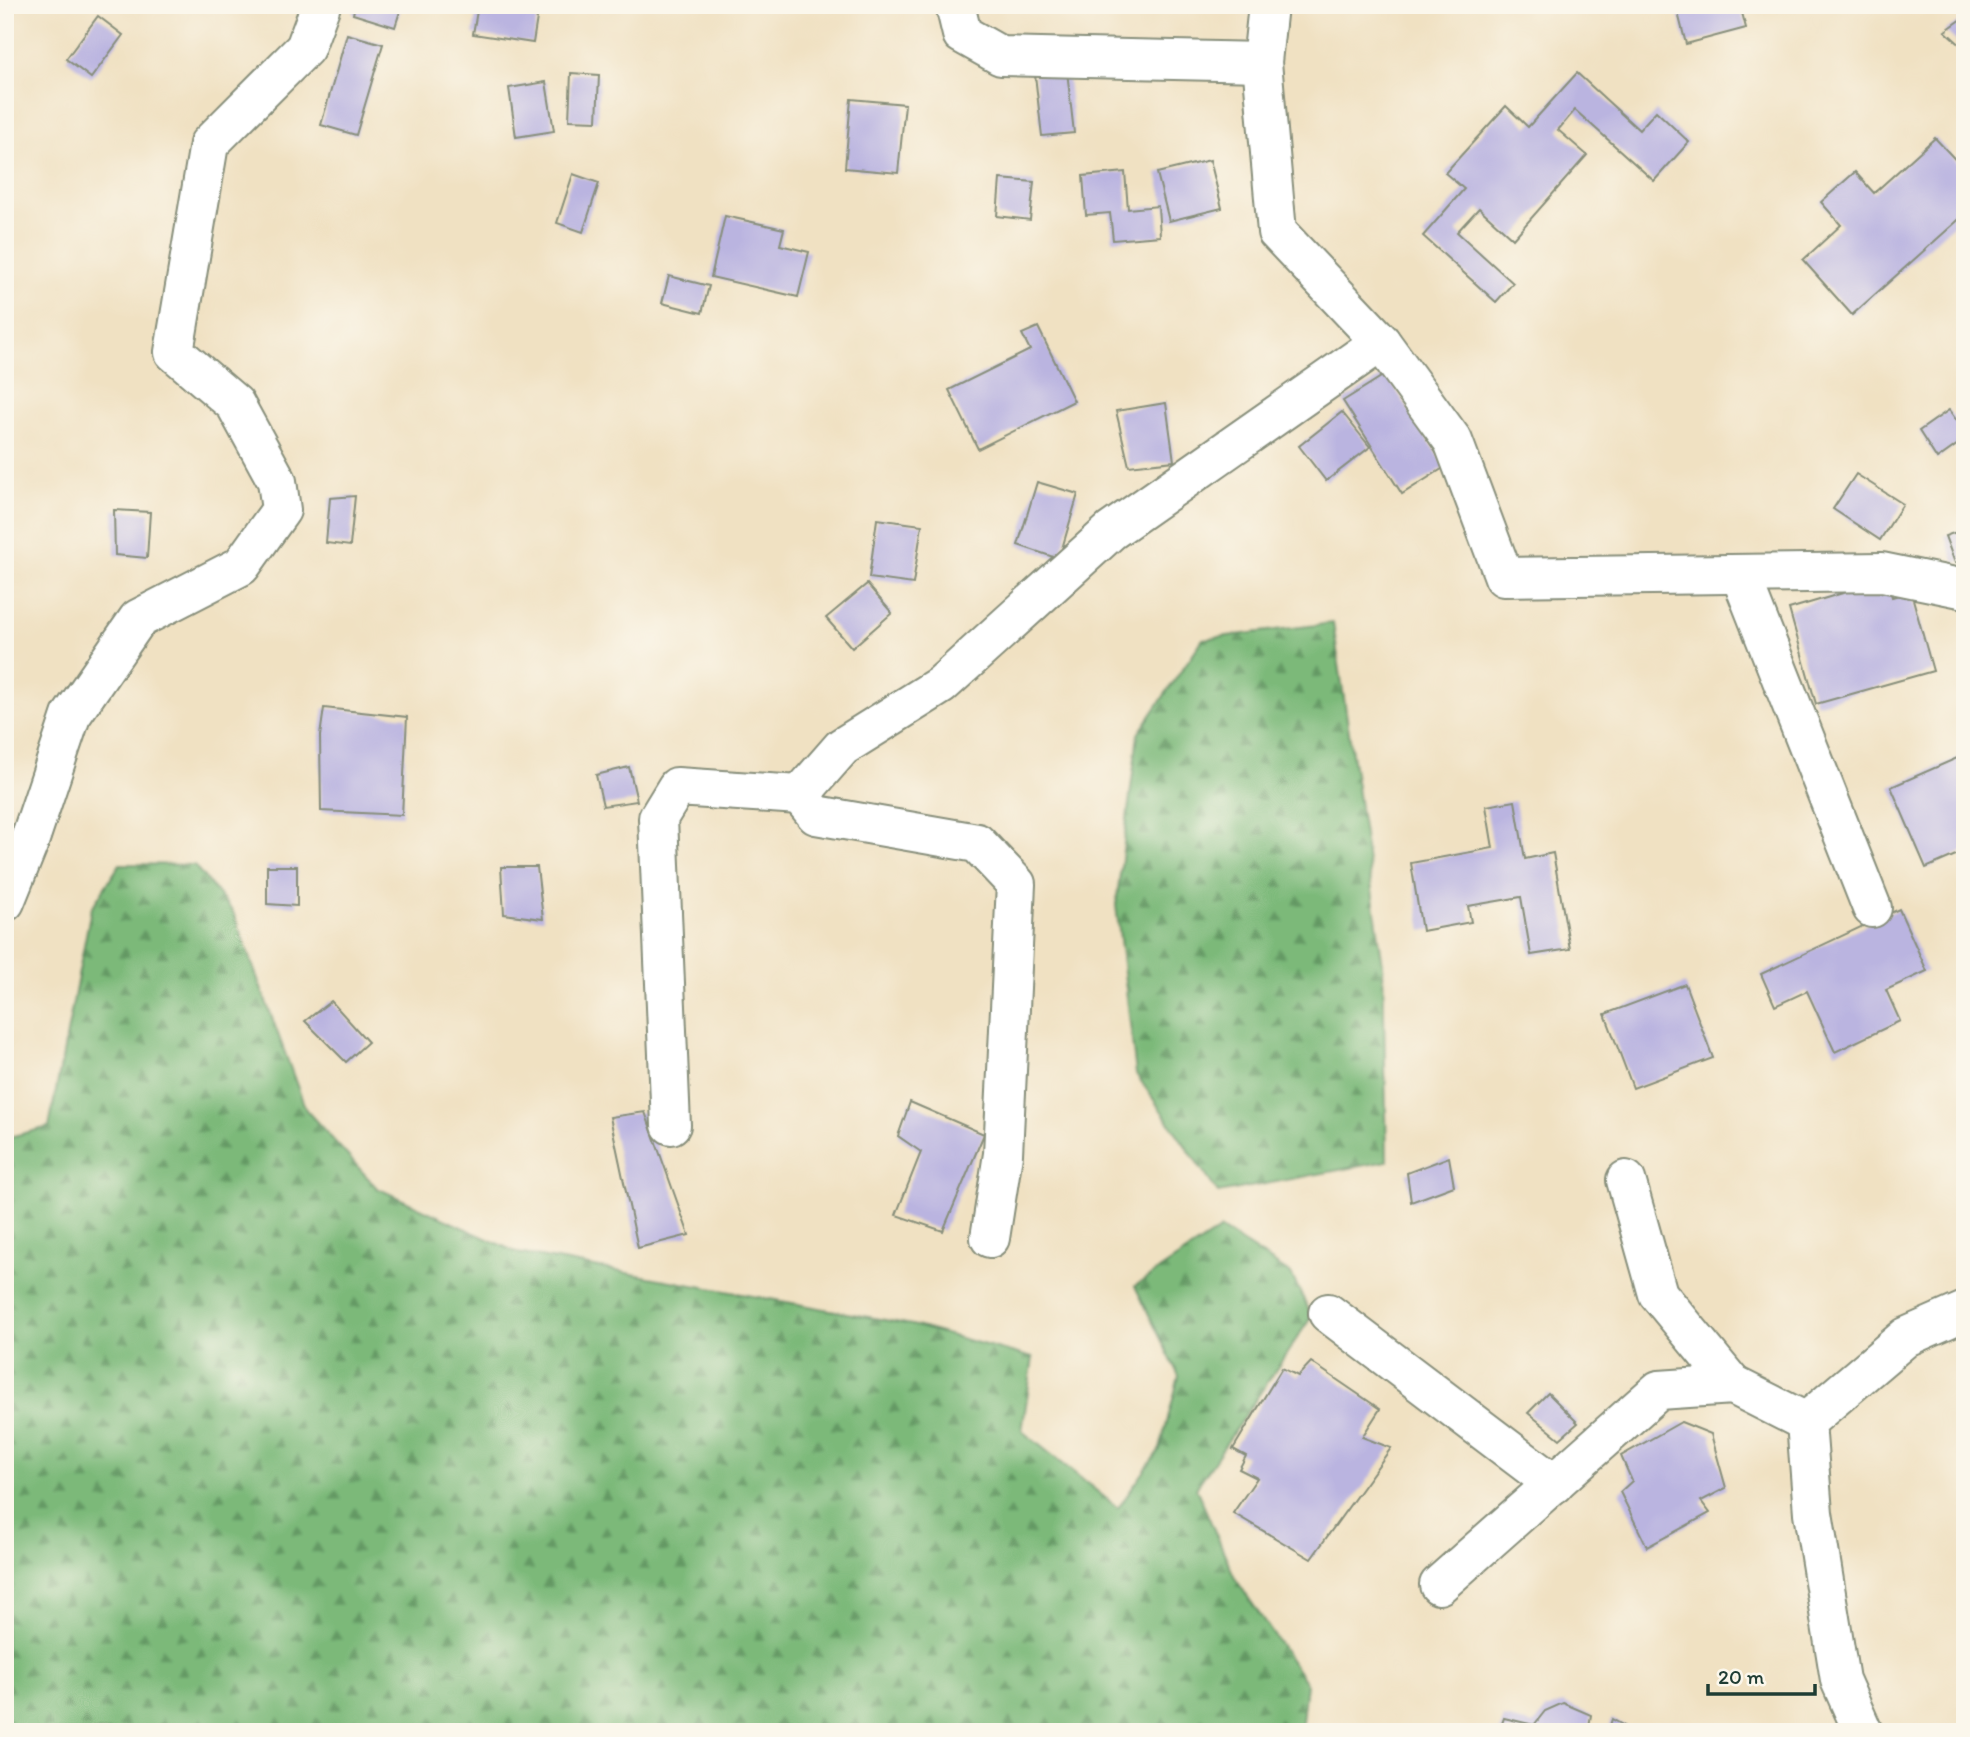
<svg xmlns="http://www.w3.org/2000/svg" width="1970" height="1737" font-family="Itim,sans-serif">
  <defs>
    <pattern id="forest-firs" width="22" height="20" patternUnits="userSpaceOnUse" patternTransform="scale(1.75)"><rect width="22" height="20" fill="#7bb979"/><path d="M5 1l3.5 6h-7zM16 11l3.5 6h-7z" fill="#649864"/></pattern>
  </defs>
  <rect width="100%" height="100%" fill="#fbf7ec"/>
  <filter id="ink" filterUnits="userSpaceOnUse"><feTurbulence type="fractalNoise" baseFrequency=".0143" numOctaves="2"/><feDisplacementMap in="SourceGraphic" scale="14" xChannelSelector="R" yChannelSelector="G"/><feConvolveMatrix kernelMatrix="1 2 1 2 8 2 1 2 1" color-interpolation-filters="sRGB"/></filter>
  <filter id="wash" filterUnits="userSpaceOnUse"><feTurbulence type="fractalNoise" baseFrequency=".00686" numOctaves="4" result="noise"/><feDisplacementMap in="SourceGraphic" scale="28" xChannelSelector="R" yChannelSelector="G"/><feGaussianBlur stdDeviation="1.57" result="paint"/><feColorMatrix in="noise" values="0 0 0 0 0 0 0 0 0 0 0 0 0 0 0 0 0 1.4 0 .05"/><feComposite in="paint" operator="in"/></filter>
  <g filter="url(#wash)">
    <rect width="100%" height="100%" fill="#f0e1c2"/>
    <!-- forest -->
    <g fill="url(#forest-firs)" stroke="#4d7b56" stroke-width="2">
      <path d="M1333,623L1383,965L1387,1161L1218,1193L1136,1074L1116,905L1138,734L1203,639Z"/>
      <path d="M120,864L194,865L233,912L306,1110L377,1188L518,1253L912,1325L1033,1358L1022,1431L1118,1508L1160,1449L1179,1376L1135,1286L1221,1229L1291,1274L1312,1316L1196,1488L1235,1578L1306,1683L1301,1732H5V1138L49,1127L91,909Z"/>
    </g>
    <g id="blocks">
      <!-- building -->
      <g fill="#bab4e0">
        <path d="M355,5H402L395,27L353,14Z"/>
        <path d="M478,5H539L533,43L473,34Z"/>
        <path d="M1676,5H1740L1746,28L1686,44Z"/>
        <path d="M98,16L123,35L91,78L66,59Z"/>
        <path d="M1965,17V49L1945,31Z"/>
        <path d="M347,34L383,44L356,135L321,125Z"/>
        <path d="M1067,71L1074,133L1042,136L1035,75Z"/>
        <path d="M571,73L599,75L597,121L569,120Z"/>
        <path d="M1577,73L1639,130L1656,111L1689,142L1654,181L1575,110L1558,130L1587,155L1513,239L1479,208L1457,232L1513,283L1496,302L1423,236L1464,189L1445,173L1506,106L1528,127Z"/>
        <path d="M546,82L554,131L516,137L509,88Z"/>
        <path d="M851,99L905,104L898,173L845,168Z"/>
        <path d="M1935,138L1965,170V214L1852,315L1803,260L1841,225L1821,202L1855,172L1874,193Z"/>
        <path d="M1210,160L1222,208L1169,221L1157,173Z"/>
        <path d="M1125,172L1128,209L1158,206L1160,236L1113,240L1110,213L1086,215L1083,176Z"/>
        <path d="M573,174L599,183L583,232L557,223Z"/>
        <path d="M1000,179L1034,182L1030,220L997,216Z"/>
        <path d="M725,216L784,229L780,245L809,252L798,297L711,277Z"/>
        <path d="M669,276L709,286L702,313L662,303Z"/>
        <path d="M1038,327L1074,401L978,449L949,390L1030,350L1022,334Z"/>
        <path d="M1386,374L1445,467L1402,494L1343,401Z"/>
        <path d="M1166,403L1174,461L1129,466L1116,411Z"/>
        <path d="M1949,410L1965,432V439L1937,459L1919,431Z"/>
        <path d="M1342,412L1370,447L1326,481L1299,446Z"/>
        <path d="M1856,474L1903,504L1880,540L1833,509Z"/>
        <path d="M1037,482L1078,494L1059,559L1018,545Z"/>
        <path d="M355,496L350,546L326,543L330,498Z"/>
        <path d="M114,510L150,512L147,558L115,555Z"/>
        <path d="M877,519L922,525L913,584L869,578Z"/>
        <path d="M1965,529V559L1955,563L1945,536Z"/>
        <path d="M1887,580L1892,597L1911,592L1933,671L1816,704L1789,609Z"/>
        <path d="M867,584L892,613L852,648L826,618Z"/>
        <path d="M324,708L407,717L402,815L321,811L320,736Z"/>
        <path d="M1964,755L1965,851L1926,868L1891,787Z"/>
        <path d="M629,767L637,801L603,806L596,775Z"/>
        <path d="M1515,801L1525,859L1553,853L1570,949L1531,955L1521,897L1468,906L1471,922L1422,931L1411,863L1493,848L1486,806Z"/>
        <path d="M267,866H297V906L267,904Z"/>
        <path d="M501,867H537L543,919L504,914Z"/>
        <path d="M1899,909L1927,971L1886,990L1900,1021L1835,1052L1807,991L1775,1006L1761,974Z"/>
        <path d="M1685,984L1713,1058L1633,1088L1605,1014Z"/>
        <path d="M331,1001L368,1042L346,1062L305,1021Z"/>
        <path d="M910,1102L984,1134L943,1231L896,1215L921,1152L898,1136Z"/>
        <path d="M645,1112L689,1235L638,1248L610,1117Z"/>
        <path d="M1449,1157L1454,1186L1411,1202L1407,1173Z"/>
        <path d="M1311,1362L1380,1409L1362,1437L1391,1448L1311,1559L1233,1513L1257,1478L1239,1469L1246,1456L1233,1449L1282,1368L1298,1376Z"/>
        <path d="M1548,1393L1578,1423L1560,1439L1528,1413Z"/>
        <path d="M1681,1422L1711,1434L1726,1488L1701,1501L1710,1513L1647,1547L1620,1492L1632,1481L1621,1456Z"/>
        <path d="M1563,1703L1591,1715L1588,1732H1499L1504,1718L1534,1725L1545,1711Z"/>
        <path d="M1612,1719L1635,1732H1608Z"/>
      </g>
    </g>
  </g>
  <g filter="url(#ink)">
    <use href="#blocks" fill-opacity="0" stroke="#888f7b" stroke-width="2"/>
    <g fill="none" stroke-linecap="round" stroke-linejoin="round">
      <defs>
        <g id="street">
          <path d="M955,5L962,34L1001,56L1262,62"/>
          <path d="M1268,5L1262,62L1277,232L1381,342L1453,441L1504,577L1882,572L1965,589"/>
          <path d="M1740,574L1872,908"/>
          <path d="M5,902L28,845L71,716L138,619L241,566L281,510L277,481L235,404L174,352L209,144L305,48L321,5"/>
          <path d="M671,1125L658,818L677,787L800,795"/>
          <path d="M1626,1180L1658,1294L1733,1385"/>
          <path d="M990,1238L1003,1154L1016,884L977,843L816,815L800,795L842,747L941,685L1111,531L1381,342"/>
          <path d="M1328,1313L1554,1484"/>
          <path d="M1806,1422L1813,1513L1840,1680L1863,1732"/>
          <path d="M1439,1585L1659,1390L1733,1385L1806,1422L1906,1337L1965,1311"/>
        </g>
      </defs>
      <!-- street casing -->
      <use href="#street" stroke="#888f7b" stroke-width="42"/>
      <!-- street -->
      <use href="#street" stroke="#fff" stroke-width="38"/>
    </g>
  </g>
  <!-- margin -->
  <rect width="1970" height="1737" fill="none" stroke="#fbf7ec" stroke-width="28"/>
  <!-- scale -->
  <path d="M1708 1684v10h107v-10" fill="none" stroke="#1f3d34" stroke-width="3.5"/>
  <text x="1718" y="1684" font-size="21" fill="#1f3d34" stroke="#fbf7ec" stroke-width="5" paint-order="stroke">20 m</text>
</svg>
